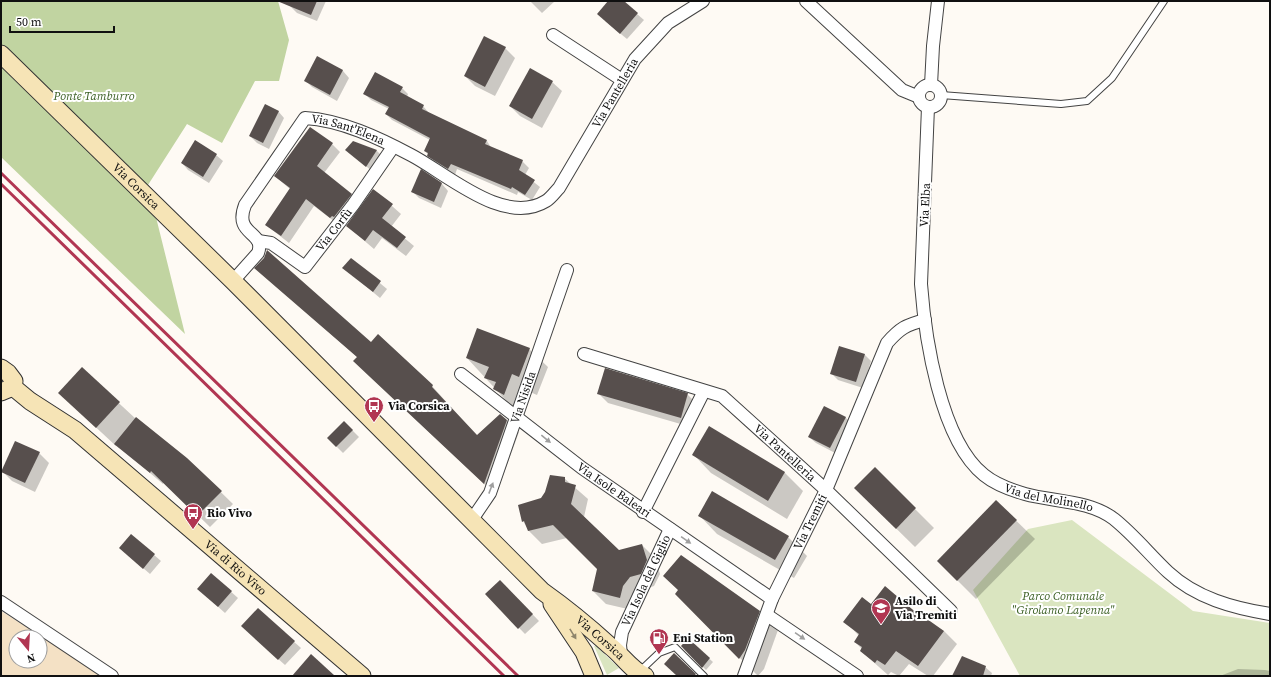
<svg xmlns="http://www.w3.org/2000/svg" width="1271" height="677" font-family="'Source Serif 4',serif">
  <rect width="100%" height="100%" fill="#fefaf4"/>
  <!-- green -->
  <g fill="#dae5c0">
    <path d="M1072,520L1193,611L1270,623V676H1020L973,590L1028,529Z"/>
    <path d="M594,646H596L619,668L607,675Z"/>
  </g>
  <!-- forest -->
  <path fill="#c1d4a1" d="M1,1H278L289,40L279,81H255L222,143L187,124L148,185L185,334L1,157Z"/>
  <!-- sand -->
  <path fill="#f4e1c5" fill-rule="evenodd" d="M1,611L103,676H1ZM16,637H40V661H16Z"/>
  <!-- shadow -->
  <g fill="#0003">
    <path d="M293,1H326L317,21L297,13L290,6Z"/>
    <path d="M530,1H555L542,13Z"/>
    <path d="M610,1H622L644,20L627,39L605,21Z"/>
    <path d="M505,48L515,58L495,96L475,86L465,76Z"/>
    <path d="M318,58L343,71L349,78L337,101L312,87L306,81Z"/>
    <path d="M552,82L562,91L542,128L520,116L510,106Z"/>
    <path d="M402,88L408,94L407,97L423,106L429,113L487,141L492,149L522,161L529,168L525,175L540,187L532,200L518,192L517,195L457,169L455,175L435,162L425,151L430,140L392,120L386,114L389,109L371,100L364,93Z"/>
    <path d="M278,111L284,118L269,149L257,143L250,136Z"/>
    <path d="M353,142L377,151L383,157L373,172L347,150Z"/>
    <path d="M332,144L340,152L324,173L359,202L339,225L314,206L289,243L266,225L291,190L275,176Z"/>
    <path d="M216,155L223,161L209,183L188,170L182,163Z"/>
    <path d="M421,171L442,184L448,191L441,208L419,198L413,192Z"/>
    <path d="M374,190L401,214L391,227L414,246L406,256L382,238L374,249L347,226Z"/>
    <path d="M351,259L387,289L380,298L344,268Z"/>
    <path d="M256,268L371,343L432,386L477,436L507,420L519,432L496,495L366,373L357,357Z"/>
    <path d="M529,349L548,367L537,395L530,392L513,408L467,358Z"/>
    <path d="M865,355L871,361L863,388L838,380L832,374Z"/>
    <path d="M82,369L136,419L187,459L233,504L210,527L164,482L163,484L117,445L116,446L59,393Z"/>
    <path d="M598,393L687,394L697,404L691,427L608,403Z"/>
    <path d="M824,407L846,418L852,424L837,454L816,443L809,437Z"/>
    <path d="M344,422L359,437L343,453L328,438Z"/>
    <path d="M709,427L785,473L803,491L787,519L711,473L693,454Z"/>
    <path d="M39,453L49,463L35,492L12,481L2,471Z"/>
    <path d="M875,469L934,528L915,547L855,488Z"/>
    <path d="M564,478L588,499L584,517L619,552L642,545L655,558L660,574L654,586L643,590L632,610L606,604L593,591L598,569L567,538L542,544L529,531L523,521L541,499Z"/>
    <path d="M712,492L788,537L807,556L794,578L717,534L699,515Z"/>
    <path d="M996,501L1035,539L976,599L938,561Z"/>
    <path d="M131,535L161,561L150,574L120,548Z"/>
    <path d="M211,574L238,598L225,613L205,595Z"/>
    <path d="M500,581L539,621L525,634L486,594Z"/>
    <path d="M676,594L759,611L778,630L764,669L758,676Z"/>
    <path d="M871,605L926,622L944,631L957,644L933,676H928L909,664L899,676L891,672L888,675L861,651L862,649L855,642L859,636L845,621Z"/>
    <path d="M258,610L301,648L285,665L249,633Z"/>
    <path d="M688,640L713,662L706,670L682,646Z"/>
    <path d="M985,667L992,673L991,676H952L955,672Z"/>
    <path d="M1238,669L1265,670L1270,671V676H1220Z"/>
  </g>
  <!-- building -->
  <g fill="#574f4d">
    <path d="M277,1H317L311,15Z"/>
    <path d="M608,1H624L638,13L620,34L597,14Z"/>
    <path d="M484,36L506,47L485,87L464,76Z"/>
    <path d="M317,56L343,70L330,95L304,81Z"/>
    <path d="M530,68L553,81L532,119L509,106Z"/>
    <path d="M375,72L403,87L400,92L424,105L422,109L487,140L485,144L523,160L519,170L535,180L525,195L512,187L511,189L451,164L448,169L427,156L428,153L424,151L430,138L385,114L389,107L363,94Z"/>
    <path d="M265,104L279,111L263,143L249,136Z"/>
    <path d="M310,127L333,143L317,166L352,194L334,217L332,216L330,218L306,199L281,236L265,225L290,188L274,176Z"/>
    <path d="M195,140L217,154L203,177L181,163Z"/>
    <path d="M353,141L377,150L366,167L345,150Z"/>
    <path d="M421,169L442,183L434,202L411,192Z"/>
    <path d="M373,189L393,204L382,218L406,237L397,248L373,230L365,241L346,226Z"/>
    <path d="M267,250L371,342L378,334L433,385L432,387L477,435L500,414L507,420L484,484L353,361L357,357L254,268L264,258Z"/>
    <path d="M351,258L381,281L373,292L342,268Z"/>
    <path d="M477,328L530,348L519,377L512,374L504,395L493,389L496,382L484,378L489,367L466,358Z"/>
    <path d="M839,346L865,354L856,382L830,374Z"/>
    <path d="M82,367L120,402L96,428L58,393Z"/>
    <path d="M605,368L688,393L681,418L597,394Z"/>
    <path d="M824,406L846,417L830,448L808,437Z"/>
    <path d="M136,417L187,458L222,491L197,516L151,471L150,473L114,444Z"/>
    <path d="M344,421L353,430L336,447L327,438Z"/>
    <path d="M709,426L785,472L768,501L692,455Z"/>
    <path d="M15,441L40,452L25,483L1,472Z"/>
    <path d="M875,467L916,508L896,529L854,488Z"/>
    <path d="M550,475L565,477V482L576,485L571,504L619,550L642,544L647,560L641,574L630,577L623,586L620,598L592,591L597,569L553,525L528,531L524,521L522,522L518,505L541,498L545,492Z"/>
    <path d="M712,491L789,536L775,560L698,516Z"/>
    <path d="M996,500L1017,520L957,581L937,561Z"/>
    <path d="M131,534L155,554L143,569L119,548Z"/>
    <path d="M681,555L760,611L745,650L739,659L675,594L678,590L663,576Z"/>
    <path d="M211,573L232,591L218,607L197,589Z"/>
    <path d="M500,580L533,614L518,629L485,594Z"/>
    <path d="M885,586L926,621L927,619L944,631L918,666L896,651L885,665L877,660L875,663L860,651L862,647L854,642L859,634L843,622L862,597L871,604Z"/>
    <path d="M258,608L295,641L278,660L241,626Z"/>
    <path d="M688,638L710,658L702,668L681,646Z"/>
    <path d="M674,653L696,674L694,676H677L664,664Z"/>
    <path d="M311,654L335,676H292Z"/>
    <path d="M962,656L986,666L983,676H952Z"/>
  </g>
  <g fill="none" stroke-linecap="round" stroke-linejoin="round">
    <defs>
      <g id="lane">
        <path d="M941,95L1061,104L1087,101L1112,78L1164,1"/>
        <path d="M640,671L659,653L675,647L704,676"/>
      </g>
      <g id="street">
        <path d="M806,1L902,90L919,97"/>
        <path d="M553,35L622,80"/>
        <path d="M931,85L933,46L938,1"/>
        <circle cx="930" cy="96" r="11"/>
        <path id="s1" d="M928,107L921,284C925,337 940,440 984,475C995,484 1011,490 1025,494C1054,502 1089,500 1114,519C1134,535 1150,555 1168,572C1196,598 1233,608 1270,614"/>
        <path id="s2" d="M258,241L271,243L305,267L353,205L393,147"/>
        <path id="s3" d="M233,281L258,253C266,231 233,236 245,205L305,118C341,120 379,138 411,155C446,173 504,227 546,201C551,198 555,192 559,188L635,59L668,23L703,1"/>
        <path id="s4" d="M584,354L722,396L826,490L951,611"/>
        <path id="s5" d="M461,374L582,468L772,599"/>
        <path d="M643,512L704,391"/>
        <path id="s6" d="M471,521L490,493L567,270"/>
        <path d="M1,602L112,676"/>
        <path d="M767,615L857,676"/>
        <path id="s7" d="M621,655L620,645L622,632L670,529"/>
        <path id="s8" d="M744,676L772,599L826,490L887,343C900,328 906,325 925,320"/>
      </g>
      <g id="secondary">
        <path id="s9" d="M1,54L233,281L542,591C566,608 588,626 610,646C622,655 631,670 645,676"/>
        <path d="M1,368L8,373L14,381L13,387L1,392"/>
        <path id="s10" d="M13,387L30,401L75,430L362,676"/>
        <path d="M552,604L584,652L594,676"/>
      </g>
    </defs>
    <!-- lane casing -->
    <use href="#lane" stroke="#434343" stroke-width="8"/>
    <!-- street casing -->
    <use href="#street" stroke="#434343" stroke-width="14"/>
    <!-- secondary casing -->
    <use href="#secondary" stroke="#323232" stroke-width="19"/>
    <!-- lane -->
    <use href="#lane" stroke="#fff" stroke-width="6"/>
    <!-- street -->
    <use href="#street" stroke="#fff" stroke-width="12"/>
    <!-- secondary -->
    <use href="#secondary" stroke="#f6e4b6" stroke-width="17"/>
    <!-- rail -->
    <g stroke="#b13652" stroke-width="3">
      <path d="M1,173L518,676"/>
      <path d="M1,184L504,676"/>
    </g>
  </g>
  <!-- one-way arrows -->
  <defs><path id="oneway-solid" d="M-6-.8H1V-3.2L6.5 0L1 3.2V.8H-6Z"/></defs>
  <g fill="#9f9f9f">
    <use href="#oneway-solid" transform="translate(546 439) rotate(39)"/>
    <use href="#oneway-solid" transform="translate(491 488) rotate(-69)"/>
    <use href="#oneway-solid" transform="translate(686 540) rotate(35)"/>
    <use href="#oneway-solid" transform="translate(800 636) rotate(34)"/>
  </g>
  <use fill="#8e856b" href="#oneway-solid" transform="translate(573 634) rotate(58)"/>
  <!-- icons -->
  <defs>
    <symbol id="bus-pin" viewBox="-11 -11 22 30"><path d="M0 17L-7.5 6A9.5 9.5 0 1 1 7.5 6Z" fill="#b13652" stroke="#fff"/><path d="M-5-6H5V4H4V6H2V4H-2V6H-4V4H-5ZM-3.5-4V0h7V-4ZM-3.5 1.2v1.5H-2V1.2ZM2 1.2v1.5H3.5V1.2Z" fill="#fff"/></symbol>
    <symbol id="school-pin" viewBox="-11 -11 22 30"><path d="M0 17L-7.5 6A9.5 9.5 0 1 1 7.5 6Z" fill="#b13652" stroke="#fff"/><path d="M0-5L7-2L0 1L-7-2ZM-4 1L0 2.5L4 1V4Q0 6-4 4Z" fill="#fff"/></symbol>
    <symbol id="fuel-pin" viewBox="-11 -11 22 30"><path d="M0 17L-7.5 6A9.5 9.5 0 1 1 7.5 6Z" fill="#b13652" stroke="#fff"/><path d="M-5.5-6h7V0h2V4h1.3V-2.5L3-4.5l.8-.8L6-3V5H2.5V1h-1V6h-7ZM-4.2-4.7v3.2H.2V-4.7Z" fill="#fff"/></symbol>
  </defs>
  <g fill-rule="evenodd">
    <use href="#bus-pin" x="363" y="395" width="22" height="30"/>
    <use href="#bus-pin" x="182" y="502" width="22" height="30"/>
    <use href="#school-pin" x="870" y="597" width="22" height="30"/>
    <use href="#fuel-pin" x="648" y="627" width="22" height="30"/>
  </g>
  <g text-anchor="middle" stroke-width="4" stroke-linejoin="round" paint-order="stroke">
    <!-- street labels -->
    <g font-size="12" fill="#101010" stroke="#fff">
      <text dy="4" stroke="none"><textPath href="#s3" startOffset="589">Via Pantelleria</textPath></text>
      <text dy="4" stroke="none"><textPath href="#s3" startOffset="242">Via Sant'Elena</textPath></text>
      <text dy="4" stroke="none"><textPath href="#s9" startOffset="189">Via Corsica</textPath></text>
      <text transform="translate(925 205) rotate(-87)" y="4">Via Elba</text>
      <text dy="4" stroke="none"><textPath href="#s2" startOffset="102">Via Corfù</textPath></text>
      <text dy="4" stroke="none"><textPath href="#s6" startOffset="135">Via Nisida</textPath></text>
      <text dy="4" stroke="none"><textPath href="#s4" startOffset="229">Via Pantelleria</textPath></text>
      <text dy="4" stroke="none"><textPath href="#s5" startOffset="192">Via Isole Baleari</textPath></text>
      <text dy="4" stroke="none"><textPath href="#s1" startOffset="452">Via del Molinello</textPath></text>
      <text dy="4" stroke="none"><textPath href="#s8" startOffset="168">Via Tremiti</textPath></text>
      <text dy="4" stroke="none"><textPath href="#s10" startOffset="287">Via di Rio Vivo</textPath></text>
      <text dy="4" stroke="none"><textPath href="#s7" startOffset="80">Via Isola del Giglio</textPath></text>
      <text dy="4" stroke="none"><textPath href="#s9" startOffset="837">Via Corsica</textPath></text>
    </g>
    <!-- park labels -->
    <g font-size="12" font-style="italic" fill="#3d6126" stroke="#fff">
      <text x="94" y="100">Ponte Tamburro</text>
      <text x="1063" y="600">Parco Comunale<tspan x="1063" dy="14">"Girolamo Lapenna"</tspan></text>
    </g>
    <!-- poi labels -->
    <g font-size="12" font-weight="bold" fill="#101010" stroke="#fff" text-anchor="start">
      <text x="388" y="410">Via Corsica</text>
      <text x="207" y="517">Rio Vivo</text>
      <text x="895" y="605">Asilo di<tspan x="895" dy="14">Via Tremiti</tspan></text>
      <text x="673" y="642">Eni Station</text>
    </g>
  </g>
  <!-- border -->
  <rect width="1271" height="677" fill="none" stroke="#101010" stroke-width="4"/>
  <!-- north arrow -->
  <g transform="translate(28 649) rotate(162)"><circle r="19" fill="#ffffff" stroke="#9f9f9f"/>
  <path d="M0-3L7 15L0 10L-7 15Z" fill="#b13652"/>
  <text y="-6" font-size="11" font-weight="bold" text-anchor="middle" fill="#101010">N</text>
  </g>
  <!-- scale -->
  <path d="M10 26v6h104v-6" fill="none" stroke="#101010" stroke-width="2"/>
  <text x="16" y="26" font-size="12" fill="#101010" stroke="#ffffff" stroke-width="3" paint-order="stroke">50 m</text>
</svg>
